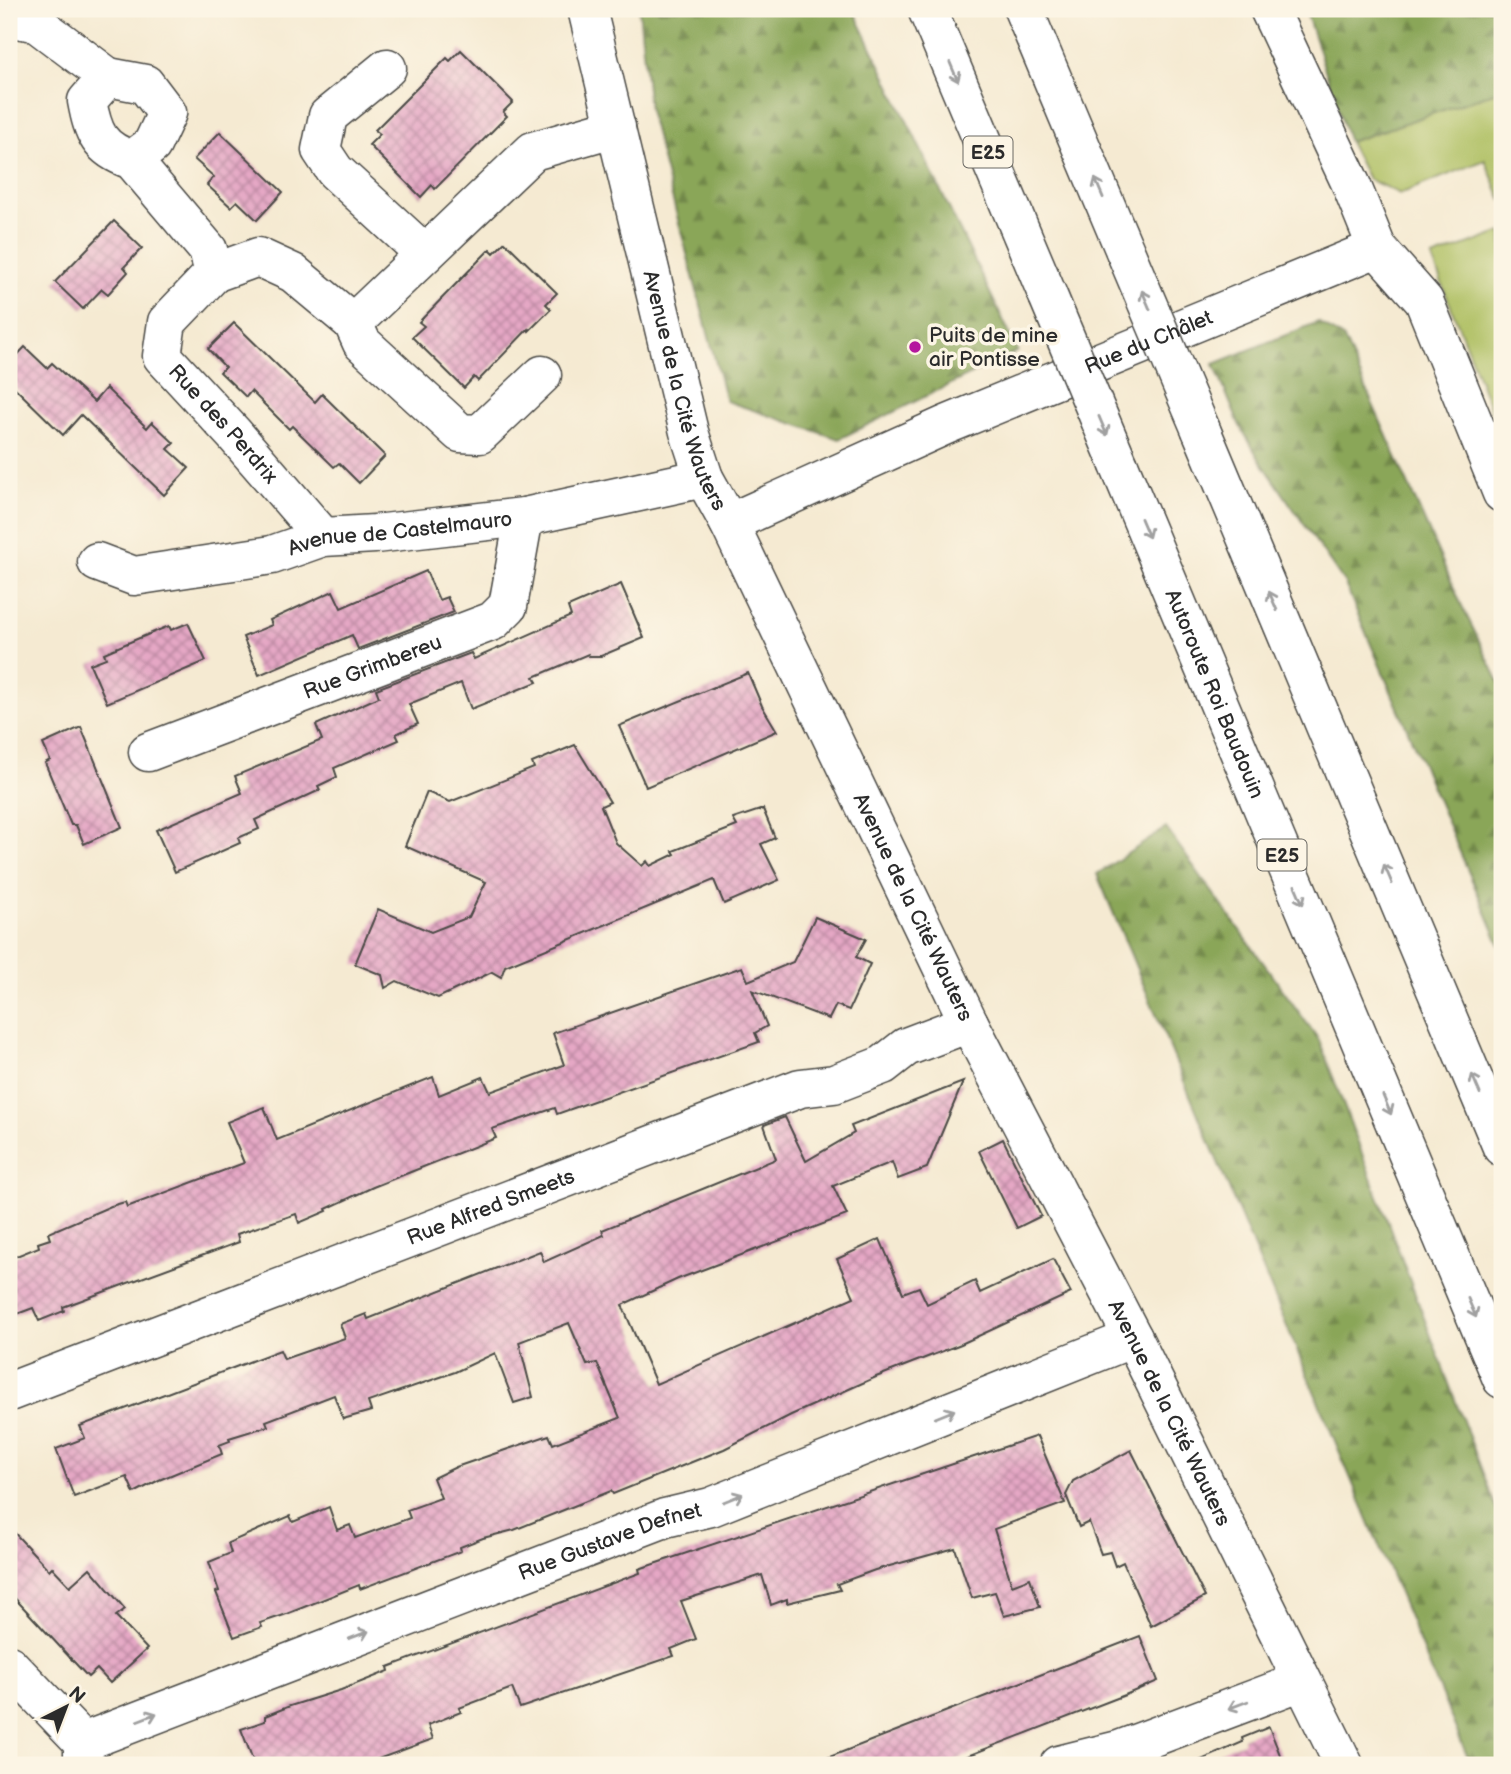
<svg xmlns="http://www.w3.org/2000/svg" width="1511" height="1774" font-family="'Balsamiq Sans',sans-serif">
  <defs>
    <pattern id="forest-firs" width="22" height="20" patternUnits="userSpaceOnUse" patternTransform="scale(1.75)"><rect width="22" height="20" fill="#8aa658"/><path d="M5 1l3.5 6h-7zM16 11l3.5 6h-7z" fill="#718749"/></pattern>
    <pattern id="building-cross-hatch" width="8" height="8" patternUnits="userSpaceOnUse" patternTransform="scale(1.75)"><rect width="8" height="8" fill="#e5a7c5"/><path d="M0 0l8 8M0 8l8-8" fill="none" stroke="#ba88a0"/></pattern>
  </defs>
  <rect width="100%" height="100%" fill="#fcf5e5"/>
  <filter id="ink" filterUnits="userSpaceOnUse"><feTurbulence type="fractalNoise" baseFrequency=".0143" numOctaves="2"/><feDisplacementMap in="SourceGraphic" scale="14" xChannelSelector="R" yChannelSelector="G"/><feConvolveMatrix kernelMatrix="1 2 1 2 8 2 1 2 1" color-interpolation-filters="sRGB"/></filter>
  <filter id="wash" filterUnits="userSpaceOnUse"><feTurbulence type="fractalNoise" baseFrequency=".00686" numOctaves="4" result="noise"/><feDisplacementMap in="SourceGraphic" scale="28" xChannelSelector="R" yChannelSelector="G"/><feGaussianBlur stdDeviation="1.57" result="paint"/><feColorMatrix in="noise" values="0 0 0 0 0 0 0 0 0 0 0 0 0 0 0 0 0 1.4 0 .05"/><feComposite in="paint" operator="in"/></filter>
  <g filter="url(#wash)">
    <rect width="100%" height="100%" fill="#f5ead2"/>
    <!-- green -->
    <g fill="#aebf62" stroke="#6c7546" stroke-width="2">
      <path d="M1502,90V201L1485,160L1400,194L1368,179L1349,142Z"/>
      <path d="M1502,232V438L1432,258Z"/>
    </g>
    <!-- forest -->
    <g fill="url(#forest-firs)" stroke="#5a6842" stroke-width="2">
      <path d="M639,9H853L1018,351L839,439L726,401L649,110Z"/>
      <path d="M1305,9H1502V90L1349,142Z"/>
      <path d="M1318,322L1344,339L1461,604L1502,688V950L1345,584L1258,457L1239,424L1214,364Z"/>
      <path d="M1166,828L1319,1040L1502,1524V1765H1471L1097,874Z"/>
    </g>
    <g id="blocks">
      <!-- building -->
      <g fill="url(#building-cross-hatch)">
        <path d="M461,50L513,102L503,112L507,116L435,189L432,185L421,197L369,145L380,134L375,130L447,58L450,61Z"/>
        <path d="M220,132L283,192L257,220L237,201L231,207L207,185L214,177L194,159Z"/>
        <path d="M114,221L142,248L124,267L128,272L108,294L102,289L83,309L55,282Z"/>
        <path d="M505,242L557,293L546,304L551,309L529,331L528,329L478,381L474,377L464,388L412,337L424,326L419,322L490,249L494,253Z"/>
        <path d="M234,323L315,402L322,394L385,456L359,483L339,463L334,467L292,426L289,429L251,391L246,397L220,372L225,367L208,349Z"/>
        <path d="M25,347L47,368L52,363L94,402L106,388L147,428L152,422L174,443L168,449L189,468L164,495L81,415L63,435L9,382V364Z"/>
        <path d="M426,571L439,600L447,597L454,612L358,649L352,635L259,675L243,637L272,625L270,620L333,591L341,608Z"/>
        <path d="M621,584L644,638L601,656H589L588,654L534,677L537,682L471,709L461,683L409,704L418,724L396,734L399,740L334,768L337,777L318,786L320,790L255,820L259,829L238,838L240,843L175,872L156,830L242,793L235,776L322,740L316,725L379,697L376,689L471,653L474,659L571,616L568,607Z"/>
        <path d="M188,623L206,661L107,703L90,664L106,658L104,653L137,639L169,626L171,630Z"/>
        <path d="M748,673L762,706L777,731L646,787L619,726Z"/>
        <path d="M81,727L122,827L84,844L76,825H71L45,763L50,760L43,744Z"/>
        <path d="M575,745L610,802L601,806L616,843L642,866L647,861L650,866L675,854L673,851L737,826L733,819L763,809L775,838L761,844L779,880L724,904L714,880L505,966L501,977L492,972L438,998L397,981L385,988L382,975L355,964L378,909L431,932L469,917L486,882L405,846L427,792L450,802L534,768L532,763Z"/>
        <path d="M815,917L866,939L856,957L870,964L849,1010L836,1005L829,1019L752,990L767,1026L755,1033L759,1042L557,1114L555,1108L492,1129L496,1138L373,1187L326,1209L327,1211L299,1223L296,1214L237,1234L239,1242L63,1307L64,1311L39,1321L33,1308L9,1317V1259L39,1247L38,1243L50,1239L48,1233L111,1206L125,1202L127,1207L244,1163L227,1122L264,1107L277,1140L433,1077L439,1095L483,1077L490,1092L564,1065L553,1033L742,967L748,981L793,962Z"/>
        <path d="M963,1082L927,1168L898,1179L892,1162L833,1186L847,1215L678,1279L622,1305L656,1384L854,1297L837,1259L880,1239L903,1293L919,1287L927,1304L975,1281L980,1293L1053,1259L1071,1293L961,1344L876,1377L791,1415L724,1449L613,1494L611,1491L514,1530L483,1538L460,1547L461,1551L360,1589L359,1585L284,1615L260,1623L262,1627L234,1637L216,1592L219,1591L209,1562L231,1553L228,1543L290,1516L293,1522L329,1507L337,1530L350,1525L355,1538L410,1518L407,1510L441,1498L433,1478L456,1467L549,1435L553,1444L620,1418L597,1363L587,1365L569,1323L519,1342L533,1397L514,1403L495,1353L455,1372L368,1402L371,1411L343,1419L334,1395L266,1421L268,1426L229,1438L230,1441L219,1445L222,1454L159,1480L134,1493L127,1477L74,1497L56,1449L85,1438L80,1426L280,1350L284,1359L345,1338L340,1324L366,1314L368,1319L540,1251L544,1262L604,1235L602,1230L776,1159L764,1125L785,1117L806,1161L854,1133L851,1126Z"/>
        <path d="M1003,1139L1041,1216L1017,1228L979,1151Z"/>
        <path d="M1037,1436L1065,1503L994,1529L1012,1585L1030,1578L1040,1607L1004,1616L995,1592L972,1598L955,1548L875,1570L837,1584L840,1590L787,1603V1599L771,1605L762,1575L681,1601L696,1639L671,1649L674,1656L520,1708L512,1688L459,1708L461,1712L428,1725L433,1739L362,1765H255L241,1729L265,1721V1716L290,1706L341,1690L389,1671L388,1667L640,1573L639,1569Z"/>
        <path d="M1131,1450L1205,1597L1151,1626L1123,1562L1115,1566L1110,1552L1101,1554L1089,1522L1079,1527L1066,1495L1073,1481Z"/>
        <path d="M9,1527L49,1570L52,1567L70,1586L90,1568L125,1609L116,1616L147,1649L110,1683L97,1669L88,1677L9,1592Z"/>
        <path d="M1140,1636L1158,1681L1125,1695L944,1765H815L814,1763Z"/>
        <path d="M1269,1727L1284,1765H1190L1243,1742L1242,1738Z"/>
      </g>
    </g>
  </g>
  <g filter="url(#ink)">
    <use href="#blocks" fill-opacity="0" stroke="#494844" stroke-width="2"/>
    <g fill="none" stroke-linecap="round" stroke-linejoin="round">
      <defs>
        <g id="minor">
          <path id="s1" d="M587,9L689,432L704,478L729,523L969,1023L1133,1338L1344,1765"/>
          <path d="M9,18L35,22L108,77"/>
          <path d="M387,68L328,116L321,150L335,171L424,253"/>
          <path id="s2" d="M132,160C99,149 93,133 87,101L108,77L145,84L167,113L152,145L132,160L208,250L214,273L167,322L162,356L234,434L323,537"/>
          <path d="M1377,248L1424,301L1502,493"/>
          <path d="M214,273L258,257L293,273L353,323L533,151L616,127"/>
          <path d="M353,323L362,343L460,433L480,434L542,375"/>
          <path id="s3" d="M729,523L946,425L1377,248L1351,184L1269,9"/>
          <path id="s4" d="M97,562L134,576L272,555L323,537L375,534L524,517L704,478"/>
          <path id="s5" d="M148,752L493,621L508,606L524,517"/>
          <path id="s6" d="M9,1392L800,1088L834,1084L883,1065L906,1047L969,1023"/>
          <path d="M9,1665L83,1742V1765"/>
          <path id="s7" d="M83,1742L665,1518L711,1507L1133,1338"/>
          <path d="M1059,1765L1119,1750L1302,1681"/>
        </g>
        <g id="highway">
          <path d="M927,9L1048,296"/>
          <path d="M1023,9L1125,251"/>
          <path d="M1201,430L1502,1147"/>
          <path id="s8" d="M1119,465L1502,1379"/>
        </g>
      </defs>
      <!-- minor casing -->
      <use href="#minor" stroke="#494844" stroke-width="41"/>
      <!-- highway casing -->
      <use href="#highway" stroke="#494844" stroke-width="41"/>
      <!-- minor -->
      <use href="#minor" stroke="#fff" stroke-width="38"/>
      <!-- highway -->
      <use href="#highway" stroke="#fff" stroke-width="38"/>
      <defs>
        <g id="highway-bridge">
          <path d="M1125,251L1201,430"/>
          <path d="M1048,296L1119,465"/>
        </g>
      </defs>
      <!-- highway-bridge casing -->
      <use href="#highway-bridge" stroke="#494844" stroke-width="41" stroke-linecap="butt"/>
      <!-- highway-bridge -->
      <use href="#highway-bridge" stroke="#fff" stroke-width="38"/>
    </g>
    <!-- one-way arrows -->
    <defs><path id="oneway-shaft" d="M-6 0H5M1.5-3L5.5 0L1.5 3" fill="none" stroke-width="1.6" stroke-linecap="round" stroke-linejoin="round" transform="scale(1.75)"/></defs>
    <g stroke="#a0a0a0">
      <use href="#oneway-shaft" transform="translate(954 72) rotate(67)"/>
      <use href="#oneway-shaft" transform="translate(1099 188) rotate(-113)"/>
      <use href="#oneway-shaft" transform="translate(1146 300) rotate(-113)"/>
      <use href="#oneway-shaft" transform="translate(1103 426) rotate(67)"/>
      <use href="#oneway-shaft" transform="translate(1145 528) rotate(67)"/>
      <use href="#oneway-shaft" transform="translate(1273 601) rotate(-113)"/>
      <use href="#oneway-shaft" transform="translate(1388 874) rotate(-113)"/>
      <use href="#oneway-shaft" transform="translate(1299 895) rotate(67)"/>
      <use href="#oneway-shaft" transform="translate(1476 1084) rotate(-113)"/>
      <use href="#oneway-shaft" transform="translate(1387 1105) rotate(67)"/>
      <use href="#oneway-shaft" transform="translate(1472 1308) rotate(67)"/>
      <use href="#oneway-shaft" transform="translate(945 1414) rotate(-22)"/>
      <use href="#oneway-shaft" transform="translate(733 1498) rotate(-22)"/>
      <use href="#oneway-shaft" transform="translate(359 1635) rotate(-21)"/>
      <use href="#oneway-shaft" transform="translate(1238 1705) rotate(159)"/>
      <use href="#oneway-shaft" transform="translate(147 1717) rotate(-21)"/>
    </g>
  </g>
  <!-- markers -->
  <circle fill="#b5179e" stroke="#fcf5e5" stroke-width="2.5" cx="915" cy="347" r="7"/>
  <g text-anchor="middle" stroke-width="7" stroke-linejoin="round" paint-order="stroke">
    <!-- shield labels -->
    <g fill="#fcf5e5" stroke="#6a6863" stroke-width="2">
      <rect x="963.5" y="136.5" width="49" height="31" rx="5"/>
      <rect x="1257.5" y="839.5" width="49" height="31" rx="5"/>
    </g>
    <g font-size="19" font-weight="bold" fill="#2b2b2b">
      <text x="988" y="159">E25</text>
      <text x="1282" y="862">E25</text>
    </g>
    <!-- poi labels -->
    <g font-size="21" fill="#2b2b2b" stroke="#fcf5e5" text-anchor="start">
      <text x="929" y="342">Puits de mine<tspan x="929" dy="24">air Pontisse</tspan></text>
    </g>
    <!-- street labels -->
    <g font-size="21" fill="#2b2b2b" stroke="#fcf5e5">
      <text dy="7" stroke="none"><textPath href="#s3" startOffset="457">Rue du Châlet</textPath></text>
      <text dy="7" stroke="none"><textPath href="#s1" startOffset="394">Avenue de la Cité Wauters</textPath></text>
      <text dy="7" stroke="none"><textPath href="#s2" startOffset="581">Rue des Perdrix</textPath></text>
      <text dy="7" stroke="none"><textPath href="#s4" startOffset="310">Avenue de Castelmauro</textPath></text>
      <text dy="7" stroke="none"><textPath href="#s5" startOffset="240">Rue Grimbereu</textPath></text>
      <text dy="7" stroke="none"><textPath href="#s8" startOffset="248">Autoroute Roi Baudouin</textPath></text>
      <text dy="7" stroke="none"><textPath href="#s1" startOffset="961">Avenue de la Cité Wauters</textPath></text>
      <text dy="7" stroke="none"><textPath href="#s6" startOffset="516">Rue Alfred Smeets</textPath></text>
      <text dy="7" stroke="none"><textPath href="#s1" startOffset="1528">Avenue de la Cité Wauters</textPath></text>
      <text dy="7" stroke="none"><textPath href="#s7" startOffset="564">Rue Gustave Defnet</textPath></text>
    </g>
  </g>
  <!-- margin -->
  <rect width="1511" height="1774" fill="none" stroke="#fcf5e5" stroke-width="35"/>
  <!-- north arrow -->
  <g transform="translate(66 1707) rotate(42)" stroke="#fcf5e5" stroke-width="5" paint-order="stroke">
  <path d="M0-5L12 26L0 18L-12 26Z" fill="#2b2b2b"/>
  <text y="-10" font-size="19" font-weight="bold" text-anchor="middle" fill="#2b2b2b">N</text>
  </g>
</svg>
